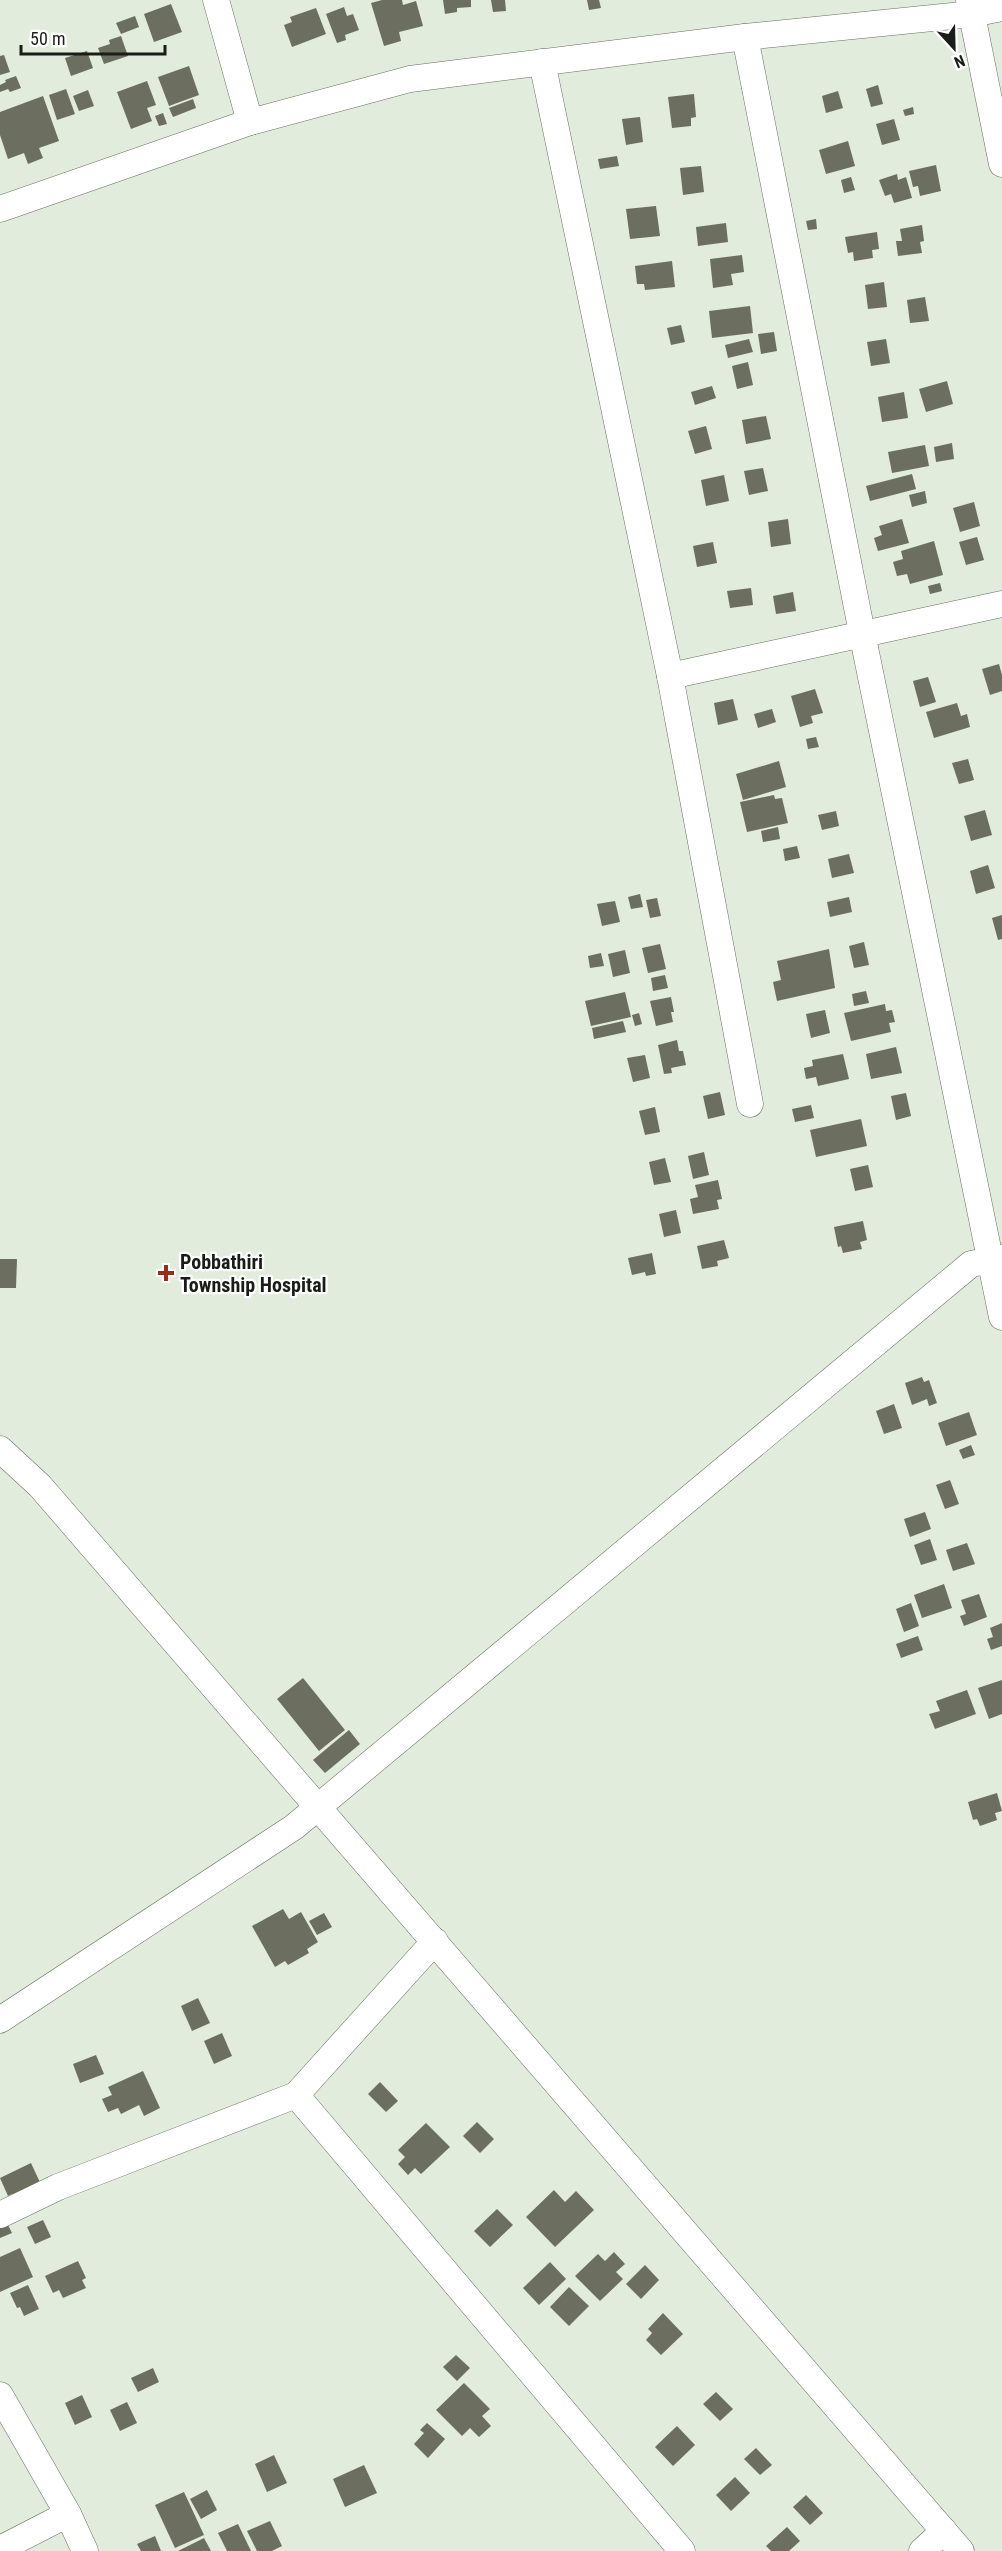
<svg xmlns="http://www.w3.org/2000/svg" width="1002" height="2551" font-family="'Roboto Condensed',sans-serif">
  <rect width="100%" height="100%" fill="#e2ecdc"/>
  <!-- building -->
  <g fill="#6c6e5f">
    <path d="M382,0H402L403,5L416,1L423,26L399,32L401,41L384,46L371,3Z"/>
    <path d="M443,0H471V7L457,8V12L445,14Z"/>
    <path d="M491,0H505L506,11L493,12Z"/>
    <path d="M587,0H599L601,8L589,10Z"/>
    <path d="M171,4L182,32L154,42L144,14Z"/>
    <path d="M344,7L347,16L353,14L359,30L345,35L346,40L337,43L326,14Z"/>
    <path d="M316,8L326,34L292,47L284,25L292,22L290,17Z"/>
    <path d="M135,16L139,27L121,34L116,23Z"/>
    <path d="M121,36L128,56L104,64L98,48L110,44L109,40Z"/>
    <path d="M87,51L93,68L71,76L65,58Z"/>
    <path d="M4,55L10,72L0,75V56Z"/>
    <path d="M189,66L199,95L169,106L158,77Z"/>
    <path d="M16,76L21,88L10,92L8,89L0,92V85L6,82L5,80Z"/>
    <path d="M147,81L156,105L147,108L152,121L131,129L117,92Z"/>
    <path d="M878,85L883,104L871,107L866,89Z"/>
    <path d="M66,89L75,114L57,120L49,95Z"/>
    <path d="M88,90L94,106L79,111L73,96Z"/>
    <path d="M838,91L843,108L826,113L822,96Z"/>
    <path d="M694,94L696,117L691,118V126L672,128L668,97Z"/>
    <path d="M43,96L59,141L39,148L43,158L28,164L24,153L8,159L0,135V112Z"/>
    <path d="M193,99L196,108L173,117L169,108Z"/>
    <path d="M913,107L914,114L905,116L903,110Z"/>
    <path d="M163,113L167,124L159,126L155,116Z"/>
    <path d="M640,117L643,142L626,145L622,119Z"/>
    <path d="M894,119L900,140L882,145L876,124Z"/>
    <path d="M848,141L855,166L826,174L819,150Z"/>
    <path d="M617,156L619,166L600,169L598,159Z"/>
    <path d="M936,165L941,191L920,196L918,186L913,187L909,171Z"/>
    <path d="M701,166L704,192L683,195L680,168Z"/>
    <path d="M897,174L898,180L906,177L912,198L894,203L891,194L885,196L879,180Z"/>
    <path d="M851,177L855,190L844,193L841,180Z"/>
    <path d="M656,206L660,236L630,239L626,209Z"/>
    <path d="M816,219L817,229L808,230L806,221Z"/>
    <path d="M726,223L728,242L698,246L696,227Z"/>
    <path d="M922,225L924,241L920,242L922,253L898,256L896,241H902L900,229Z"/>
    <path d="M877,232L879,249L872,250L873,258L854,261L853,252L848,253L845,237Z"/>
    <path d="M742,255L744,272L731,274L733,285L713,288L710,259Z"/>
    <path d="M672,261L675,287L645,290L644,284H637L635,266Z"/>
    <path d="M884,282L887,307L868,309L865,285Z"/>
    <path d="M925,297L929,321L910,323L907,300Z"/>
    <path d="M750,306L753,333L712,338L709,311Z"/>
    <path d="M681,325L685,342L671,345L667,328Z"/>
    <path d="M774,332L777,351L761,354L758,334Z"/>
    <path d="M749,339L753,352L728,358L725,345Z"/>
    <path d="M886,339L890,363L871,366L867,342Z"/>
    <path d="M748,362L753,385L737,389L732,366Z"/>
    <path d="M947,381L953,404L926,412L919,389Z"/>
    <path d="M712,386L716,398L695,405L691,392Z"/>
    <path d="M904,392L908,418L882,422L878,397Z"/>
    <path d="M766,416L771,439L746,444L742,420Z"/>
    <path d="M706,426L712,449L695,454L688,431Z"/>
    <path d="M952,443L954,459L936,462L934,447Z"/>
    <path d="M925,445L929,466L892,473L888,452Z"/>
    <path d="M763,468L768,491L749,495L744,471Z"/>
    <path d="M912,474L916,489L870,501L866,486Z"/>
    <path d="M724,475L729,501L706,506L701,480Z"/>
    <path d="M925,491L927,503L912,507L909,495Z"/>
    <path d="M974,502L980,526L960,532L953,508Z"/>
    <path d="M788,519L791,544L771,547L768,522Z"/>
    <path d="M902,519L909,543L878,551L874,538L882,535L879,526Z"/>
    <path d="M977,537L984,560L966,565L959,542Z"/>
    <path d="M934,541L943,575L910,584L907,574L897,576L893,562L903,559L901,551Z"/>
    <path d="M713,542L717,563L697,567L693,546Z"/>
    <path d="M940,583L942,591L930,594L928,586Z"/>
    <path d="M751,588L753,605L730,608L727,591Z"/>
    <path d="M793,592L796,611L776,614L773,596Z"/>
    <path d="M999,664L1002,675V691L990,695L982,669Z"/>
    <path d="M928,677L936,702L920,707L913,681Z"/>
    <path d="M815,689L823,713L811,716L813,723L800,727L791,696Z"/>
    <path d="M733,699L738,720L718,725L714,703Z"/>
    <path d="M957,703L961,716L967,714L970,727L934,738L926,712Z"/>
    <path d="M772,709L776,722L758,728L754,714Z"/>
    <path d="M816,737L819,747L808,749L806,739Z"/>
    <path d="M968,759L974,780L959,784L952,763Z"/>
    <path d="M779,761L786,787L743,800L736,774Z"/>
    <path d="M774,795L775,799L782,798L788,823L747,832L740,802Z"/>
    <path d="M985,810L992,835L971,841L964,816Z"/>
    <path d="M836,811L839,826L822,830L818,815Z"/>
    <path d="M778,827L780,839L763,842L761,831Z"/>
    <path d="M797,846L800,858L785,861L783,849Z"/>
    <path d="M849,854L854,873L832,878L828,859Z"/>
    <path d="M988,865L995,888L976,894L970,871Z"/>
    <path d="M640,894L643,907L631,909L628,897Z"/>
    <path d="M849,897L852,912L830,917L827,902Z"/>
    <path d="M657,898L661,916L650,918L646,900Z"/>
    <path d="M615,901L620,922L602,926L597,904Z"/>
    <path d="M1002,915V939L998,940L992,918Z"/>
    <path d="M864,942L869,965L854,968L849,946Z"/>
    <path d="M660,944L666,969L648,973L642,948Z"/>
    <path d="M829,949L835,988L777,1001L773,982L781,980L777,961Z"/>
    <path d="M625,950L630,973L613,977L608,954Z"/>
    <path d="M601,953L604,966L590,968L588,956Z"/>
    <path d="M665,975L668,988L653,991L651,978Z"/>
    <path d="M866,991L869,1003L854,1006L852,994Z"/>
    <path d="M625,992L631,1017L591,1026L585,1001Z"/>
    <path d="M671,997L674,1012H671L673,1022L656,1026L650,1001Z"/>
    <path d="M885,1004L886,1011L892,1010L895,1022L889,1023L891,1032L851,1041L844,1013Z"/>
    <path d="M825,1010L830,1033L811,1038L806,1014Z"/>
    <path d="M639,1013L642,1024L635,1026L632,1015Z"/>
    <path d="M623,1021L626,1032L594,1039L592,1028Z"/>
    <path d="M677,1040L679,1051H683L686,1065L671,1068L672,1073L664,1074L658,1045Z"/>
    <path d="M896,1047L902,1073L871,1079L866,1054Z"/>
    <path d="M843,1054L849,1079L818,1086L816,1077L806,1079L804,1068L813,1066L812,1060Z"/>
    <path d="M645,1055L650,1078L633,1082L627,1058Z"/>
    <path d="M720,1092L725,1115L708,1119L703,1096Z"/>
    <path d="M906,1093L911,1116L896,1120L891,1096Z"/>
    <path d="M811,1105L814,1118L795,1122L792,1109Z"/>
    <path d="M655,1107L660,1132L645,1135L639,1111Z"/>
    <path d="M861,1119L867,1146L816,1157L810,1130Z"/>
    <path d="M704,1152L709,1175L693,1179L688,1156Z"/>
    <path d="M665,1158L671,1182L654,1185L649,1162Z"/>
    <path d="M868,1165L873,1187L855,1191L850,1169Z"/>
    <path d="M718,1180L722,1199L717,1200L719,1209L693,1214L690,1199L698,1197L695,1185Z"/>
    <path d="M676,1210L681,1233L664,1237L659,1214Z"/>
    <path d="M863,1221L867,1240L860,1242L862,1249L843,1253L841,1246L838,1247L834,1227Z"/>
    <path d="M724,1240L729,1258L717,1261L718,1266L702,1269L697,1246Z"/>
    <path d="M652,1253L656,1274L646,1276L645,1272L632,1275L628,1258Z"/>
    <path d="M0,1259H17L16,1288H0Z"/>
    <path d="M922,1377L924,1382L929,1380L937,1403L929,1406L927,1399L912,1405L905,1383Z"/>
    <path d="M894,1404L902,1428L884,1434L876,1411Z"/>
    <path d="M969,1412L977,1435L946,1446L938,1423Z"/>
    <path d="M971,1445L975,1455L963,1459L959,1450Z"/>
    <path d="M950,1480L959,1504L945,1509L936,1485Z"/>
    <path d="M925,1512L931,1529L910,1537L904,1519Z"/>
    <path d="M930,1539L937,1560L921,1565L914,1545Z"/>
    <path d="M967,1543L975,1564L953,1571L946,1550Z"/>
    <path d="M944,1584L952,1608L922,1618L914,1595Z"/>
    <path d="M979,1594L987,1617L964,1626L960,1616L966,1614L961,1600Z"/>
    <path d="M911,1603L919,1626L904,1632L896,1609Z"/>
    <path d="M1002,1623V1646L991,1650L987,1639L993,1637L990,1628Z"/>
    <path d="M918,1636L923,1650L901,1658L896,1644Z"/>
    <path d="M303,1678L345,1730L319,1751L277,1699Z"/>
    <path d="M1002,1680V1714L989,1719L978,1688Z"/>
    <path d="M967,1690L976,1714L935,1729L929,1714L940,1711L936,1701Z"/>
    <path d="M349,1730L360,1744L325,1773L313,1760Z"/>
    <path d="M997,1793L1002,1811L995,1813L997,1820L980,1826L977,1819L973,1820L968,1802Z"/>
    <path d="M283,1909L289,1919L301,1912L318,1942L307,1949L309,1953L288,1965L285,1961L275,1967L252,1926Z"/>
    <path d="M324,1913L332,1927L317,1935L309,1921Z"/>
    <path d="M198,1998L210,2023L192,2031L181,2006Z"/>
    <path d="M222,2033L232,2056L214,2064L204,2041Z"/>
    <path d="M96,2055L104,2074L80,2083L73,2064Z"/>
    <path d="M143,2071L160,2108L144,2116L139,2105L121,2114L118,2108L108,2112L102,2099L112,2095L108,2087Z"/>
    <path d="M380,2082L398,2101L386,2112L368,2094Z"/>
    <path d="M477,2122L494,2139L480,2153L463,2136Z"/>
    <path d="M426,2123L450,2147L421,2174L415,2168L408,2175L398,2164L405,2157L398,2150Z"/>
    <path d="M31,2163L44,2191L16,2203L12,2194L8,2196L0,2178Z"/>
    <path d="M554,2190L565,2202L576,2191L594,2210L555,2247L526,2217Z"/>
    <path d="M497,2209L513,2225L490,2247L474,2231Z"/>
    <path d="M4,2217L12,2233L0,2238V2219Z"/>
    <path d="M43,2220L51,2237L35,2244L27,2227Z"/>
    <path d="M20,2248L33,2277L0,2292V2257Z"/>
    <path d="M614,2252L625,2264L616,2272L623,2279L600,2301L575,2276L598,2254L605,2261Z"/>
    <path d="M78,2261L86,2278L82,2280L86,2288L63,2298L59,2290L53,2293L45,2276Z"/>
    <path d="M550,2262L566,2279L539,2305L523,2288Z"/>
    <path d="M645,2265L659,2280L641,2299L626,2284Z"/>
    <path d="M28,2285L39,2309L24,2316L20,2307L17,2308L10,2293Z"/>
    <path d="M569,2287L589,2306L569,2326L550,2307Z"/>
    <path d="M663,2313L683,2334L661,2355L646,2340L652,2333L648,2329Z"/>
    <path d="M456,2355L470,2368L457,2381L443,2367Z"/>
    <path d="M153,2368L159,2382L138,2392L131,2378Z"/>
    <path d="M464,2383L490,2409L482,2416L491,2426L479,2437L470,2428L462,2436L436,2410Z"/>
    <path d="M716,2392L733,2409L720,2421L703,2404Z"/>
    <path d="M82,2395L92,2417L75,2425L65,2403Z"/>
    <path d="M127,2402L137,2423L120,2431L110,2410Z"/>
    <path d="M427,2423L445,2439L428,2458L414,2444L424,2433L420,2430Z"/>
    <path d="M677,2426L695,2445L673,2466L655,2447Z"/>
    <path d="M756,2448L772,2465L760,2475L744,2459Z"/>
    <path d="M274,2455L287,2483L267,2492L255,2464Z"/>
    <path d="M364,2465L377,2493L345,2507L333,2479Z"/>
    <path d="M735,2477L750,2493L731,2511L716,2495Z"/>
    <path d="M207,2490L217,2510L201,2519L190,2499Z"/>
    <path d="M184,2492L204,2535L175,2548L155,2505Z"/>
    <path d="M806,2495L823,2513L810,2525L793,2507Z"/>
    <path d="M270,2521L282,2546L272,2551H257L247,2531Z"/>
    <path d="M238,2524L251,2551H227L218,2533Z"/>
    <path d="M787,2527L800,2541L789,2551H771L766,2546Z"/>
    <path d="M155,2536L161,2551H141L137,2544Z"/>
    <path d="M204,2538L211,2551H178Z"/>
  </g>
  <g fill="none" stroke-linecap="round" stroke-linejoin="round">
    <defs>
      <g id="minor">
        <path d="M216,0L250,122"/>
        <path d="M969,0L1002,164"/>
        <path d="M745,37L862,633L1002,1317"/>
        <path d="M542,62L670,676L750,1104"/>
        <path d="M0,209L250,122L410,79L745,37L972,14L1002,8"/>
        <path d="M670,676L1002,604"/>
        <path d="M0,1449L40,1486L961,2551"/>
        <path d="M0,2020L294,1827L971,1264L1002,1258"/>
        <path d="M296,2095L682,2551"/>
        <path d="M0,2215L58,2187L296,2095L435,1941"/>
        <path d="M0,2395L68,2514L85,2551"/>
        <path d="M0,2549L68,2514"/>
        <path d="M922,2551L944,2531"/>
      </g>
    </defs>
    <!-- minor casing -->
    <use href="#minor" stroke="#676f61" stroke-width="27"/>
    <!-- minor -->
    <use href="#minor" stroke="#fff" stroke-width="26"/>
  </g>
  <!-- markers -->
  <path fill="#972e16" stroke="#fff" stroke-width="2" d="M163 1264h6v6h6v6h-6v6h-6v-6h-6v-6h6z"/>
  <g text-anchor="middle" stroke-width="4.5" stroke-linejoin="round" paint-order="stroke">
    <!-- poi labels -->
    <g font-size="20" font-weight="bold" fill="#1a1d17" stroke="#fff" text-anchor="start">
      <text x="180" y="1269">Pobbathiri<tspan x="180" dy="23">Township Hospital</tspan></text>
    </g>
  </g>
  <!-- north arrow -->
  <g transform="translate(954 48) rotate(158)" stroke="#ffffff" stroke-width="4.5" paint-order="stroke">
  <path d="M0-4.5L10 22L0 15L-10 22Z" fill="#1a1d17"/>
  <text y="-9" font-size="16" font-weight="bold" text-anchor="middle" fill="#1a1d17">N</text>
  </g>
  <!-- scale -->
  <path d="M21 45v9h144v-9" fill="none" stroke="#1a1d17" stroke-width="3"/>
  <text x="30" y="45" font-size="18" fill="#1a1d17" stroke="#ffffff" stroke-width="4.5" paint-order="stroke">50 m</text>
</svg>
